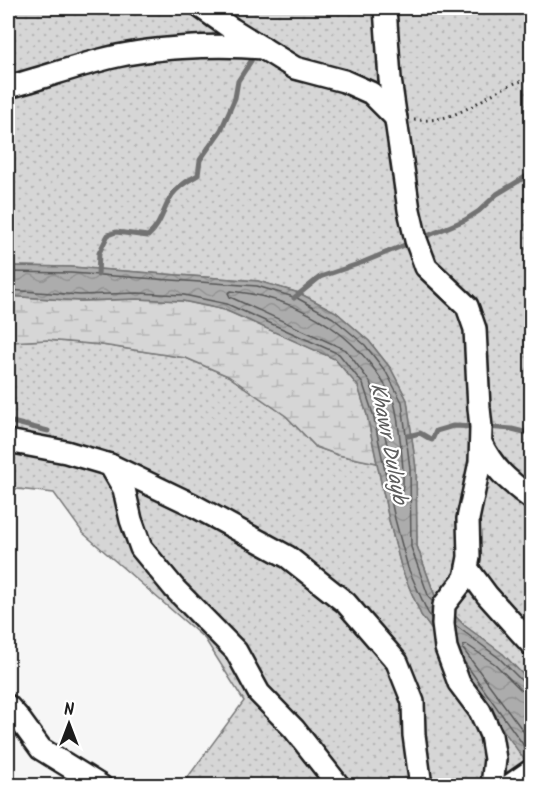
<svg xmlns="http://www.w3.org/2000/svg" width="539" height="793" font-family="Kalam,sans-serif">
  <defs>
    <pattern id="grass-dots" width="8" height="8" patternUnits="userSpaceOnUse" patternTransform="scale(1.5)"><rect width="8" height="8" fill="#d6d6d6"/><path d="M2 2h.1M6 6h.1" fill="none" stroke="#b7b7b7" stroke-width="1.8" stroke-linecap="round"/></pattern>
    <pattern id="wetland-marsh" width="20" height="14" patternUnits="userSpaceOnUse" patternTransform="scale(1.5)"><rect width="20" height="14" fill="#d6d6d6"/><path d="M1 5h8M5 5V1M11 12h8M15 12V8" fill="none" stroke="#b7b7b7"/></pattern>
    <pattern id="water-waves" width="16" height="10" patternUnits="userSpaceOnUse" patternTransform="scale(1.5)"><rect width="16" height="10" fill="#acacac"/><path d="M0 5q4-4 8 0t8 0" fill="none" stroke="#939393"/></pattern>
  </defs>
  <rect width="100%" height="100%" fill="#f6f6f6"/>
  <filter id="ink" filterUnits="userSpaceOnUse"><feTurbulence type="fractalNoise" baseFrequency=".0167" numOctaves="2"/><feDisplacementMap in="SourceGraphic" scale="12" xChannelSelector="R" yChannelSelector="G"/><feConvolveMatrix kernelMatrix="1 2 1 2 8 2 1 2 1" color-interpolation-filters="sRGB"/></filter>
  <g filter="url(#ink)">
    <!-- grass -->
    <g fill="url(#grass-dots)" stroke="#797979" stroke-width="1.5">
      <path d="M8,8H531V683L503,654L465,626L435,596L417,546L416,469L407,400L391,369L369,341L336,312L299,293L258,281L71,267L8,266Z"/>
      <path d="M47,340L102,345L186,358L228,376L286,416L316,447L338,455L377,463L389,520L402,570L421,615L524,757L531,769V785H182L244,701L205,639L83,533L54,493L8,488V342Z"/>
    </g>
    <!-- wetland -->
    <path fill="url(#wetland-marsh)" stroke="#797979" stroke-width="1.5" d="M8,296L80,301L137,299L183,301L225,310L335,359L358,386L367,415L377,463L338,455L316,447L286,416L228,376L186,358L102,345L47,340L8,342Z"/>
    <!-- water -->
    <path fill="url(#water-waves)" stroke="#727272" stroke-width="1.5" d="M8,266L71,267L258,281L299,293L336,312L369,341L391,369L407,400L416,469L417,546L435,596L465,626L503,654L531,683V769L421,615L402,570L389,520L367,415L358,386L335,359L225,310L183,301L137,299L80,301L8,296Z"/>
    <g fill="none" stroke-linecap="round" stroke-linejoin="round">
      <!-- shore -->
      <g stroke="#565656" stroke-width="1.5">
        <path d="M8,272L71,273L257,286L297,298L333,318L365,345L386,372L402,402L410,469L411,547L429,598L433,602"/>
        <path d="M8,290L80,295L137,293L184,295L227,304L339,354L363,384L373,414L395,519L408,568L427,611L431,618"/>
        <path d="M231,291C287,297 337,321 372,366C380,377 391,392 395,406C398,418 399,433 401,446C402,461 405,478 402,492L397,490L380,413L370,382L346,350L230,297L228,293Z"/>
        <path d="M455,625L499,658L525,684L532,686"/>
        <path d="M465,663L532,757"/>
        <path d="M532,693L521,690L495,664L467,645L463,646V649L532,743"/>
      </g>
      <!-- stream -->
      <g stroke="#727272" stroke-width="5">
        <path d="M420,239L465,220L479,211L497,194L532,173"/>
        <path d="M98,275L99,253L108,235L116,232L148,236C161,225 163,209 172,195C178,186 189,180 198,175L200,160L221,130L235,98L238,81L251,61"/>
        <path d="M294,298L320,277L361,263L412,242"/>
        <path d="M8,421L48,431"/>
        <path d="M486,427L512,429L532,434"/>
        <path d="M408,436L420,433L432,440L436,431L453,426L477,427"/>
      </g>
      <defs>
        <g id="minor">
          <path d="M202,8L232,29L295,68L344,81L371,93L396,118"/>
          <path d="M385,8L390,79L409,210L416,240L426,267L467,306L475,329L479,408L481,427L480,462L468,519L469,557L465,578L444,605L443,624L446,648L459,683L480,711L491,735L495,759L492,786"/>
          <path d="M8,87C39,79 70,68 101,60C148,47 215,44 263,48"/>
          <path d="M8,441L66,452L110,465L191,504L288,557L346,603L397,662L413,702L414,735L421,786"/>
          <path d="M481,443C494,470 509,481 532,499"/>
          <path d="M110,465L124,489L131,520L141,548L175,589L236,651L259,693L294,729L339,786"/>
          <path d="M467,568L487,595L532,645"/>
          <path d="M8,706L17,716L41,749L101,786"/>
          <path d="M509,786L532,770"/>
        </g>
      </defs>
      <!-- minor casing -->
      <use href="#minor" stroke="#1c1c1c" stroke-width="26"/>
      <!-- path -->
      <path stroke="#1c1c1c" stroke-width="3" stroke-dasharray="1.5 4.5" stroke-linecap="butt" d="M414,120C468,124 486,86 532,79"/>
      <!-- minor -->
      <use href="#minor" stroke="#fff" stroke-width="21"/>
    </g>
  </g>
  <g text-anchor="middle" stroke-width="4.5" stroke-linejoin="round" paint-order="stroke">
    <!-- water labels -->
    <g font-size="21" font-style="italic" fill="#5d5d5d" stroke="#fff">
      <text transform="translate(389 443) rotate(79)" y="7">Khawr Dulayb</text>
    </g>
  </g>
  <!-- margin -->
  <rect width="539" height="793" fill="none" stroke="#fff" stroke-width="30"/>
  <rect x="15" y="15" width="509" height="763" fill="none" stroke="#1c1c1c" stroke-width="2" filter="url(#ink)"/>
  <!-- north arrow -->
  <g transform="translate(69 724)" stroke="#ffffff" stroke-width="4.5" paint-order="stroke">
  <path d="M0-4.5L10 22L0 15L-10 22Z" fill="#1c1c1c"/>
  <text y="-9" font-size="16" font-weight="bold" text-anchor="middle" fill="#1c1c1c">N</text>
  </g>
</svg>
